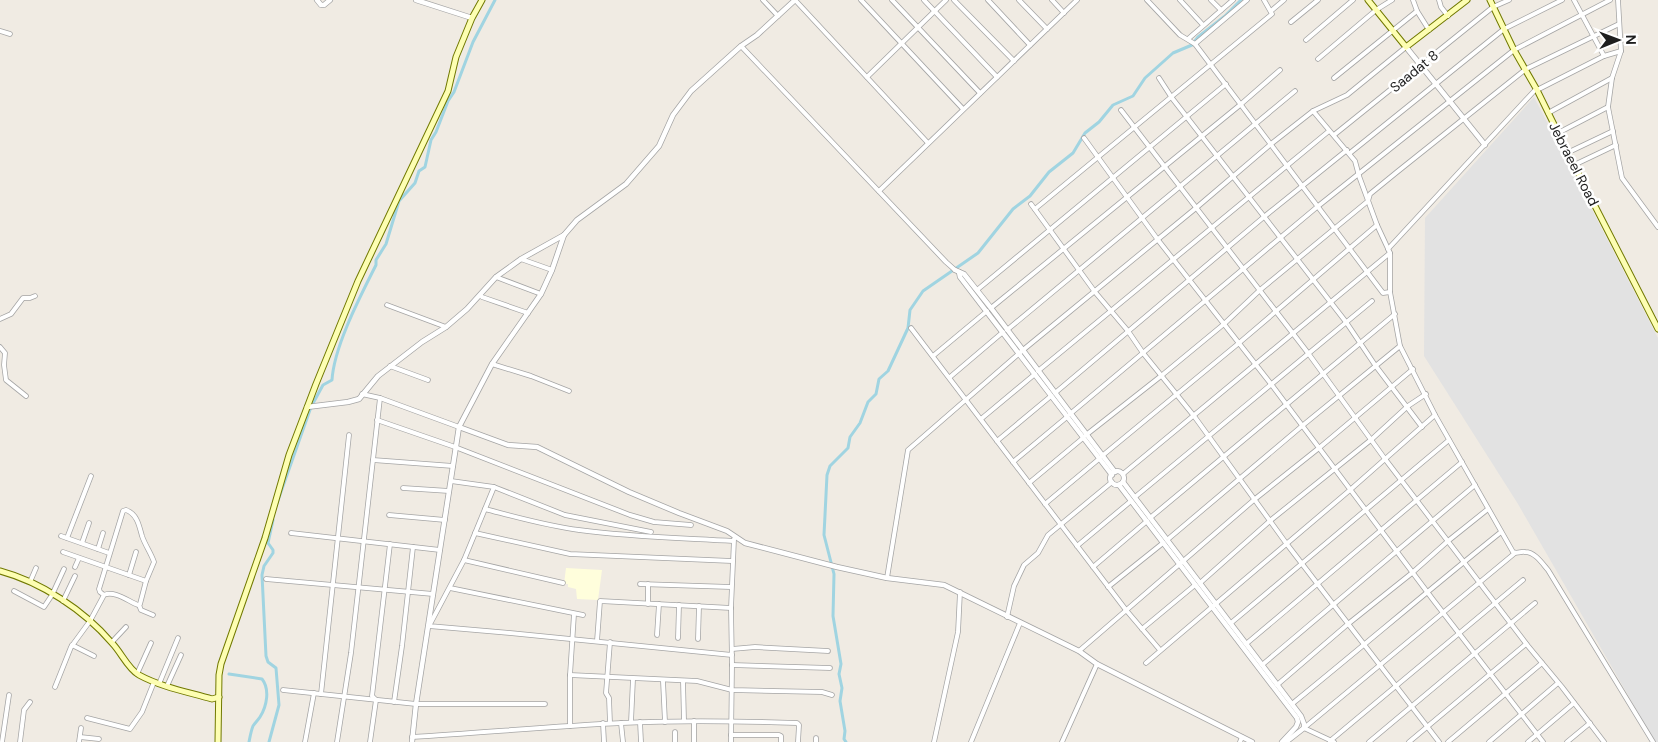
<svg xmlns="http://www.w3.org/2000/svg" width="1658" height="742" font-family="'DM Sans',sans-serif">
  <rect width="100%" height="100%" fill="#f0ebe3"/>
  <!-- education -->
  <path fill="#fffedc" d="M566,568L602,570L598,600L577,599L576,589L568,587V584H564Z"/>
  <!-- parking -->
  <path fill="#e2e2e2" d="M1534,97L1658,338V742H1655L1518,504L1424,356L1425,218Z"/>
  <g fill="none" stroke-linecap="round" stroke-linejoin="round">
    <!-- canal -->
    <g stroke="#a0d4e1" stroke-width="3">
      <path d="M276,506L311,407L323,385L332,380C334,346 361,295 376,265V260L386,244L399,201L415,183L419,171L425,167L431,140L436,132L448,101L454,92L473,42L495,0"/>
      <path d="M229,674L262,679C270,689 267,706 260,717C258,720 255,723 253,726C251,731 250,737 249,742"/>
      <path d="M269,742L279,705L276,668L268,662L266,656L262,575L264,566L273,553V550L268,543L273,520"/>
      <path d="M846,742L844,739L845,731L840,701L842,688L839,674L841,664L833,616L834,574L824,535L827,475L830,466L848,448L850,437L860,423L868,402L876,394L879,379L888,371L908,328L910,310L923,291L978,253L1013,209L1030,196L1049,172L1073,153L1085,133L1099,122L1113,105L1133,96L1145,78L1173,53L1192,45L1198,37L1225,16L1241,0"/>
    </g>
    <defs>
      <g id="minor">
        <path d="M763,0L778,16"/>
        <path d="M795,0L928,143"/>
        <path d="M861,0L963,109"/>
        <path d="M892,0L980,93"/>
        <path d="M924,0L997,77"/>
        <path d="M954,0L1014,61"/>
        <path d="M988,0L1030,45"/>
        <path d="M1019,0L1047,29"/>
        <path d="M1052,0L1064,13"/>
        <path d="M1147,0L1180,35L1195,44L1383,293L1390,292"/>
        <path d="M1180,0L1203,25"/>
        <path d="M1211,0L1221,10"/>
        <path d="M1413,0L1417,11L1429,30"/>
        <path d="M1439,0L1441,7L1448,16"/>
        <path d="M1574,0L1604,56"/>
        <path d="M1618,0L1621,51L1612,78L1608,107L1622,178L1658,227"/>
        <path d="M1271,11L1284,0"/>
        <path d="M1291,22L1318,0"/>
        <path d="M0,31L10,34"/>
        <path d="M1188,39L1233,0"/>
        <path d="M1306,40L1353,0"/>
        <path d="M1195,44L1247,0"/>
        <path d="M741,46L946,262L955,270"/>
        <path d="M1318,59L1376,10L1392,0"/>
        <path d="M867,77L946,0"/>
        <path d="M1159,78L1172,98L1346,322L1375,365L1422,427"/>
        <path d="M1334,78L1417,11"/>
        <path d="M1537,90L1604,56L1621,51"/>
        <path d="M1121,110L1308,353L1385,459L1528,646L1562,687L1604,742"/>
        <path d="M1313,111L1355,161L1359,176L1377,225L1390,253V292L1400,346L1435,415L1513,552C1518,554 1521,551 1525,552C1535,552 1542,563 1548,570L1653,742"/>
        <path d="M1548,113L1612,78"/>
        <path d="M1558,133L1608,107"/>
        <path d="M1334,135L1493,7L1509,0"/>
        <path d="M1084,138L1158,240L1271,384L1434,601L1543,742"/>
        <path d="M1569,152L1613,131"/>
        <path d="M1350,153L1504,29L1562,0"/>
        <path d="M1574,165L1616,145"/>
        <path d="M879,191L1077,0"/>
        <path d="M1031,204L1095,292L1128,331L1143,353L1194,416L1286,543L1439,742"/>
        <path d="M1035,209L1272,14L1264,0"/>
        <path d="M1388,249L1536,89"/>
        <path d="M521,259L552,270"/>
        <path d="M496,277L541,294"/>
        <path d="M977,290L1226,84"/>
        <path d="M482,297L528,313"/>
        <path d="M387,305L446,327"/>
        <path d="M991,308L1240,105L1280,70"/>
        <path d="M0,319L11,314L23,298H30L35,296"/>
        <path d="M911,328L1126,610L1160,650"/>
        <path d="M1007,330L1295,91"/>
        <path d="M0,347L5,353L4,365L6,380L26,396"/>
        <path d="M933,356L987,311"/>
        <path d="M492,364L531,376L569,391"/>
        <path d="M390,366L428,380"/>
        <path d="M1038,371L1329,131"/>
        <path d="M950,377L1003,332"/>
        <path d="M1055,393L1265,216L1347,150"/>
        <path d="M362,394L380,398L459,427"/>
        <path d="M1070,414L1317,207L1514,50L1610,0"/>
        <path d="M981,419L1035,374"/>
        <path d="M377,420L455,447L630,515L654,522L691,525"/>
        <path d="M1086,435L1161,376L1224,324L1260,290L1368,201L1370,194L1397,172L1526,69L1619,24"/>
        <path d="M997,441L1051,396"/>
        <path d="M1102,456L1239,343L1377,225"/>
        <path d="M373,460L453,466"/>
        <path d="M1013,462L1067,417"/>
        <path d="M1123,474L1390,253"/>
        <path d="M451,481L494,487L565,515L651,532"/>
        <path d="M1029,483L1083,438"/>
        <path d="M494,487L464,560L429,626L510,633L732,655"/>
        <path d="M403,488L449,491"/>
        <path d="M1135,497L1372,301"/>
        <path d="M1045,504L1099,459"/>
        <path d="M485,509C516,517 547,526 579,530C630,537 682,538 733,541"/>
        <path d="M389,515L445,520"/>
        <path d="M1150,518L1395,314"/>
        <path d="M291,533L440,550"/>
        <path d="M475,533L570,554L732,561"/>
        <path d="M61,536L109,553"/>
        <path d="M67,538L91,476"/>
        <path d="M1167,540L1302,426L1400,346"/>
        <path d="M82,543L89,523"/>
        <path d="M1077,546L1131,501"/>
        <path d="M98,549L103,533"/>
        <path d="M63,552L146,581"/>
        <path d="M464,560L563,583"/>
        <path d="M75,567L79,558"/>
        <path d="M1093,567L1147,521"/>
        <path d="M129,575L136,552"/>
        <path d="M887,578L908,450L1023,350L1196,208L1271,144L1313,111L1347,95L1406,47"/>
        <path d="M266,579L433,594"/>
        <path d="M30,582L36,568"/>
        <path d="M1200,583L1271,520L1372,439L1408,406L1426,394"/>
        <path d="M640,584L731,587"/>
        <path d="M1108,587L1163,543"/>
        <path d="M450,588L583,615"/>
        <path d="M14,591L44,607L52,595L64,569"/>
        <path d="M63,601L75,576"/>
        <path d="M648,604V584"/>
        <path d="M139,605L141,610L153,615"/>
        <path d="M1007,617L1014,586L1024,565L1038,553L1048,535L1112,482"/>
        <path d="M1231,623L1449,440"/>
        <path d="M1142,629L1195,585"/>
        <path d="M657,635L659,604"/>
        <path d="M678,638L679,605"/>
        <path d="M698,639L699,606"/>
        <path d="M597,641L600,601L731,608"/>
        <path d="M112,642L126,627"/>
        <path d="M610,642L606,693L609,698L610,723"/>
        <path d="M1246,644L1462,462"/>
        <path d="M72,645L94,656"/>
        <path d="M732,649L755,647L828,651"/>
        <path d="M1079,651L1255,499L1319,448L1413,369"/>
        <path d="M1146,663L1350,490L1435,415"/>
        <path d="M732,665L830,668"/>
        <path d="M1262,665L1475,485"/>
        <path d="M137,674L151,643"/>
        <path d="M570,675L697,681L732,690L822,692L832,695"/>
        <path d="M663,681L665,722"/>
        <path d="M683,681L684,721"/>
        <path d="M159,684L178,638"/>
        <path d="M1277,685L1348,624L1412,573L1448,541L1488,509"/>
        <path d="M167,686L181,655"/>
        <path d="M55,687L71,647L90,621L104,595C114,590 128,601 138,605L140,604L146,581L154,562C151,553 145,545 142,536C139,525 137,514 126,510L123,511L99,589L100,592L104,595"/>
        <path d="M283,690L416,704H545"/>
        <path d="M321,694L349,435"/>
        <path d="M394,702L402,646L413,547"/>
        <path d="M1292,704C1362,647 1430,589 1501,532"/>
        <path d="M87,718L130,729L142,712L154,682"/>
        <path d="M694,721V742"/>
        <path d="M631,722L633,679"/>
        <path d="M640,722L641,742"/>
        <path d="M603,723L604,742"/>
        <path d="M621,723L623,742"/>
        <path d="M570,726V675L574,614"/>
        <path d="M675,732V742"/>
        <path d="M731,735H779L781,736V742"/>
        <path d="M80,737L99,739"/>
        <path d="M412,737C482,733 552,726 622,723C680,720 739,721 797,723L799,725L798,742"/>
        <path d="M1330,741L1523,580"/>
        <path d="M2,742L9,695"/>
        <path d="M20,742L24,710L30,702"/>
        <path d="M79,742L81,728"/>
        <path d="M305,742L314,693"/>
        <path d="M337,742L351,653L380,398"/>
        <path d="M370,742L376,700L372,696L390,544"/>
        <path d="M731,742L732,665L731,608L734,539"/>
        <path d="M816,742V738"/>
        <path d="M934,742L958,632L960,592"/>
        <path d="M971,742L1020,623"/>
        <path d="M1062,742L1097,664"/>
        <path d="M1240,742L1242,737"/>
        <path d="M1334,742L1304,728L1515,553"/>
        <path d="M1369,742L1535,603"/>
        <path d="M1409,742L1526,644"/>
        <path d="M1448,742L1542,663"/>
        <path d="M1489,742L1558,683"/>
        <path d="M1528,742L1574,703"/>
        <path d="M1567,742L1590,723"/>
      </g>
      <g id="tertiary">
        <path d="M317,0L321,5H324L330,0"/>
        <path d="M416,0L472,18"/>
        <path d="M1406,47L1485,145"/>
        <path d="M955,270L964,274L991,308L1115,472"/>
        <path d="M959,272L960,277L1112,475"/>
        <path d="M307,407L348,402L359,399L378,376L422,342L446,327L467,309L496,277L521,259L564,235"/>
        <path d="M459,427L508,445L537,447L629,492L679,513L727,531L745,543L837,567L887,578L944,585L1079,651L1097,664L1252,742"/>
        <circle cx="1117" cy="478" r="7"/>
        <path d="M1123,482L1301,716L1304,724V728L1286,742"/>
        <path d="M1119,485L1297,718L1298,722L1296,727L1282,742"/>
        <path d="M412,742L416,704L459,427L492,364L541,294L552,270L564,235L577,220L626,184L659,146L673,115L691,91L741,46L757,35L795,0"/>
      </g>
      <g id="secondary">
        <path d="M1368,0L1406,47L1467,0"/>
        <path d="M1490,0L1514,50L1537,90L1574,165L1658,329"/>
        <path d="M0,571C41,582 84,610 112,643C121,652 128,669 139,675C161,687 188,692 212,699L219,697"/>
        <path d="M218,742L219,675L221,664L265,538L289,455L316,384L358,281L448,91L456,57L472,18L482,0"/>
      </g>
    </defs>
    <!-- minor casing -->
    <use href="#minor" stroke="#a5a5a5" stroke-width="5.5"/>
    <!-- tertiary casing -->
    <use href="#tertiary" stroke="#a5a5a5" stroke-width="6"/>
    <!-- secondary casing -->
    <use href="#secondary" stroke="#717900" stroke-width="7"/>
    <!-- minor -->
    <use href="#minor" stroke="#fff" stroke-width="4"/>
    <!-- tertiary -->
    <use href="#tertiary" stroke="#fff" stroke-width="4.5"/>
    <!-- secondary -->
    <use href="#secondary" stroke="#fdfeb2" stroke-width="5"/>
  </g>
  <g text-anchor="middle" stroke-width="5" stroke-linejoin="round" paint-order="stroke">
    <!-- street labels -->
    <g font-size="14" fill="#1e1e1e" stroke="#fff">
      <text transform="translate(1414 71) rotate(-39)" y="5">Saadat 8</text>
      <text transform="translate(1574 164) rotate(63)" y="5">Jebraeel Road</text>
    </g>
  </g>
  <!-- north arrow -->
  <g transform="translate(1618 40) rotate(89)" stroke="#ffffff" stroke-width="4" paint-order="stroke">
  <path d="M0-4L9 19L0 12L-9 19Z" fill="#1e1e1e"/>
  <text y="-8" font-size="14" font-weight="bold" text-anchor="middle" fill="#1e1e1e">N</text>
  </g>
</svg>
